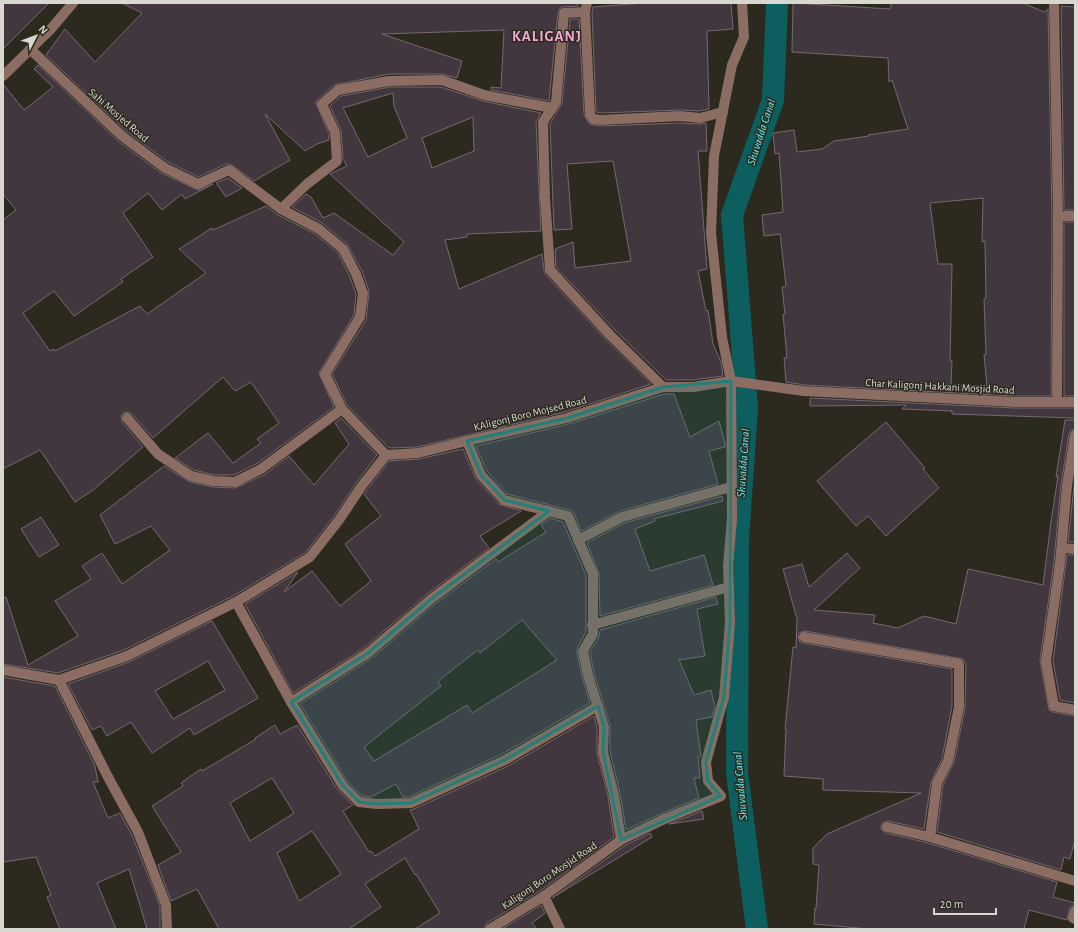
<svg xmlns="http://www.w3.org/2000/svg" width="1078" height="932" font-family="'Alegreya Sans',sans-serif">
  <rect width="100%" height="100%" fill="#2c2a1e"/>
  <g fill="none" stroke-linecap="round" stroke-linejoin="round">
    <!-- canal -->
    <path stroke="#0c5e5f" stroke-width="22" d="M757,929L737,773L738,539L747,408L732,215L773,100L777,3"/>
  </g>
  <!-- building -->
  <g fill="#43373f" stroke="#766971" fill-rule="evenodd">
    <path d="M3,3H49L3,49Z"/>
    <path d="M122,3H578V6L561,7L558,12L549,101L491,90V87L501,88L504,30L382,34L462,61L457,78L442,74H389L334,85L318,99L316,103L329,134V140L317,144L305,151L265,114L290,160L254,181L230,164H226L198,177L168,162L126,131L46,55L65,29L95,62L142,13Z"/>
    <path d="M645,3H731L733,29L707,31L709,109L699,111L680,110L601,113L596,112L592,13L593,7Z"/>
    <path d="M793,3L890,9L892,3H1023L1044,12L1048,9L1052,216L1051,396H1015L805,385L786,382L784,358H787L783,314H785L782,287L786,286L780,234L764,236L762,215L783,212L779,153L775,154L773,133L794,130L797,152L822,149L834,141L869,136L868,135L908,129L892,80L889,82L888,58L792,52ZM983,198L982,242L985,241L986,298L984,299L986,354L984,355L987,386L951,385L952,361H950L952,264H938L930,203Z"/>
    <path d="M1061,6L1075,7V210H1064Z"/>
    <path d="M570,19H579L584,114L589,124L601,126L680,123L699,124L706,123L707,151H698L707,269L698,271L706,311L708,310L713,344L721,362L723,376L692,380H666L615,330L556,267L555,249L573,242L575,268L631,261L613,161L567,164L572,229L554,230L550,124L562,103Z"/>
    <path d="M38,65L118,141L161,173L198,190L213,184L185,199L182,194L162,210L148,193L123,213L153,257L121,279L123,282L74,316L54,291L23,313L50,351L54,349L55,351L140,306L147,314L206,273L179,249L212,228L213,230L266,206L278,215L315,234L338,253L350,277L356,294L354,315L319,373L334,407L258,463L234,475H214L194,470L175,458L208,433L233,463L261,443L257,439L279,423L251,382L235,391L223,377L153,438L132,414L129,412L123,413L121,416L122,422L143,447L93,490L75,502L40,450L3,469V220L16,210L3,194V84L24,110L53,87L34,69Z"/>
    <path d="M390,87H441L483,101L541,113L536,122L541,231L467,234V237L445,240L459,289L542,254L544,270L545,274L605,339L651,384L565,412L417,447L389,448L347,405L332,374L366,320L369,291L362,271L347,244L322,223L292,207L306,194L311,197L323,218L334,213L393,255L404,242L330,174L347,166L343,159L341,130L330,106L341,96ZM393,93L394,106L407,138L368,157L343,108ZM473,117L474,151L432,168L422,138Z"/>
    <path d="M228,178L242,188L226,197L216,183Z"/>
    <rect x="1064" y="222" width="11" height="174"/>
    <path d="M664,394H674L690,437L719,421L725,443V447L709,451L718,484L620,511L581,531L574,513L570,510L507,494L487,471L476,446L569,424Z"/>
    <path d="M810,398L1015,408H1075V418L952,414V411L902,409L906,405L810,406Z"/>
    <path d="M341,418L377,455L356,483L334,516L306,552L233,596L124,650L58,673L3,664V598L6,597L28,665L78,636L55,601L91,579L82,566L102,553L122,584L170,550L151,526L115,544L100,515L164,466L190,482L213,487L235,488L264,475L289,456L314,485L349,444L335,423Z"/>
    <path d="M1065,420H1075V429L1070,431L1069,434L1061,485L1054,562L1040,660L1049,710L1053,712L1075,716V840L1070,859L1064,857L1061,870L937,832L943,785L954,762L965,708L966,664L963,659L805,631L799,633L798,636L800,642L803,643L952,669V706L942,759L931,782L924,829L888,821L882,823L881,829L886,833L928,843L1057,882L1053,897L1075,903V905L1071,906L1069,909L1067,920L1029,910L1024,929H869L814,924L815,908L816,909L819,865L813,864V848L827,834L921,793L823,790V779L784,776L786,729H785L793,647L796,648L797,619L783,569L802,564L809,587L847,553L860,568L814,610L875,615L873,623L898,628L924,616L956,624L968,569L1043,585L1051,522L1058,476L1056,477Z"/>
    <path d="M886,422L925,468L923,469L939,488L886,536L868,516L856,526L817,481Z"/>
    <path d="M463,449L476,479L499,504L521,511L480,536L489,548L427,594L364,648L293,693L245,604L298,572L284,592L312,571L340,606L371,581L345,544L381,516L364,494L389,461L419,459Z"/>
    <path d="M1075,477V542H1068Z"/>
    <path d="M722,496L723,501L654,519L655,521L635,529L650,571L704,555L713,585L600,616L599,574L587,543L624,523Z"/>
    <path d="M41,517L59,545L39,557L21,529Z"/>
    <path d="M550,518L563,522L586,575V632L577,648V652L582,676L590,703L502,754L409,797H403L396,784L371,797L362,796L348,782L300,704L372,658L435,604L496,559L498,562L546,532L541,525ZM522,620L557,660L472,713L467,705L374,761L364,747L441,686L438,681L478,650L480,653Z"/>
    <path d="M1067,555H1075V703L1060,700L1053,661Z"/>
    <path d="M716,597L718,604L697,609L705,656L679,660L694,695L711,690L715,707L712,717L696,720L701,756L698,757L700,778H694L699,798L660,814L626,830L620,793L610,751V725L594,673L590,652L599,637L600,630Z"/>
    <path d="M212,621L258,698L194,735L190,728L152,753L131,722L107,736L101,726L92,730L68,684L129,662ZM208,661L225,690L173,719L155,691Z"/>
    <path d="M3,677L55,686L95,766L98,782H93L108,818L120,813L132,835L160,906V929H147L129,869L97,883L116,929H60L47,897L51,895L36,857L3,862Z"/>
    <path d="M594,716L597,728V753L608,796L614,837L540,891L487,923L484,929H415L440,913L416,874L415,875L405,858L365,884L381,907L349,929H219L197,889L171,901L158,865L181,852L152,806L183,786L181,783L201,769L202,771L256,739L255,738L275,725L280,734L297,725L337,789L353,805L343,811L369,852L371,851L375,856L419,829L410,810L414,809L508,766ZM272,778L294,813L250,841L230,803ZM312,831L341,874L299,901L277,853Z"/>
    <path d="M702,811L704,819L669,824Z"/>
    <path d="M650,833L652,837L552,898L624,846Z"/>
    <path d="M541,905L545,913L532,923L537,929H502Z"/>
  </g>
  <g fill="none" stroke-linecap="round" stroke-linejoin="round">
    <!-- minor -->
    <g stroke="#8b6d64" stroke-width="10">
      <path d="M587,3L585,12L590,114L593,119L601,120L680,116L700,118L723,112"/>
      <path d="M1054,3L1058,216L1057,402"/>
      <path d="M585,12L564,13L556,102L543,122L545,197L550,270L610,335L663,387"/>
      <path d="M30,49L122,136L165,168L198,184L229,170L281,209"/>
      <path d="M3,76L50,30L73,3"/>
      <path d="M1058,216H1075"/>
      <path d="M127,418L158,454L191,476L213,481L235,482L261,469L342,409"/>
      <path d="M1075,435L1067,486L1060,563L1046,661L1054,706L1075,710"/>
      <path d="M467,441L418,453L386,455L342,409L325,374L360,317L363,293L356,274L343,249L319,229L281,209L307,184L337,161L335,132L322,104L338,90L389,81L442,80L484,95L552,108"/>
      <path d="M578,540L622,517L731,487"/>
      <path d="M1062,548L1075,549"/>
      <path d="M236,602L291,702L343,786L359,802L377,804L411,803L505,760L598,706"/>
      <path d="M592,625L729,587"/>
      <path d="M804,637L959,664V707L948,761L937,783L930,837"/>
      <path d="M3,670L59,680L127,656L236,602L310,557L339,520L361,487L386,455"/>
      <path d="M59,680L108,777L138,832L166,905L167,929"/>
      <path d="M291,702L368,653L431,599L549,511"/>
      <path d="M887,827L930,837L1075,881"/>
      <path d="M621,840L614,795L603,752L604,727L588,675L583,651L593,634V574L568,516L504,500L481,475L467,441L567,418L663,387H693L731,381L804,391L1015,402H1075"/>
      <path d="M544,896L560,929"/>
      <path d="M1075,911L1073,918L1075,919"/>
      <path d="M490,929L544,896L621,840L662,820L721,796L708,781L706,762L724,697L730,623L728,566L732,519L731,381L722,337L711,233L714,156L732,65L744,37L742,3"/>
    </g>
  </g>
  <!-- marked area -->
  <path fill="#238078" fill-opacity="0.2" stroke="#238078" stroke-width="3" stroke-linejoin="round" d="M731,381L730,623L724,697L706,762L708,781L721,796L621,840L603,752L604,727L598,706L505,760L411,803L377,804L359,802L343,786L291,702L368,653L431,599L549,511L504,500L481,475L467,441L567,418L663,387Z"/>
  <g text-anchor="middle" stroke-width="3" stroke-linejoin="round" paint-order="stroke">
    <!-- street labels -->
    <g font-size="11" fill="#d9d8d0" stroke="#2c2a1e">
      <text transform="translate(119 115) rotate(41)" y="4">Sahi Mosjed Road</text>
      <text transform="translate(940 386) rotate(3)" y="4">Char Kaligonj Hakkani Mosjid Road</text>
      <text transform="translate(530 413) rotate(-14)" y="4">KAligonj Boro Mojsed Road</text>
      <text transform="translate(549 875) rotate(-34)" y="4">Kaligonj Boro Mosjid Road</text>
    </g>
    <!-- water labels -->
    <g font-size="12" font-style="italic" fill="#63edef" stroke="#2c2a1e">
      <text transform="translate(761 132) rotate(-72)" y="4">Shuvadda Canal</text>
      <text transform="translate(743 463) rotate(-86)" y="4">Shuvadda Canal</text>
      <text transform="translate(740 786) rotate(-95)" y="4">Shuvadda Canal</text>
    </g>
    <!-- district labels -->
    <g font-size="15" font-weight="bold" letter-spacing="1" fill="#f4abd3" stroke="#2c2a1e">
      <text x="547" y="41">KALIGANJ</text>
    </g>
  </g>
  <!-- border -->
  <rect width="1078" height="932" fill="none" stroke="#d9d8d0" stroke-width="8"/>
  <!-- north arrow -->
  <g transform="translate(36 36) rotate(48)" stroke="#2c2a1e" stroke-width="3" paint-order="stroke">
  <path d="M0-3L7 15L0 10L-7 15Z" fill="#d9d8d0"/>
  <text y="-6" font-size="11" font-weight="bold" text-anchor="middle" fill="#d9d8d0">N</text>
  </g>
  <!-- scale -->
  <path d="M934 908v6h62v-6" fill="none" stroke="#d9d8d0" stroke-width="2"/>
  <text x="940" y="908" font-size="12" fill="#d9d8d0" stroke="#2c2a1e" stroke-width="3" paint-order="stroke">20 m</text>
</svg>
